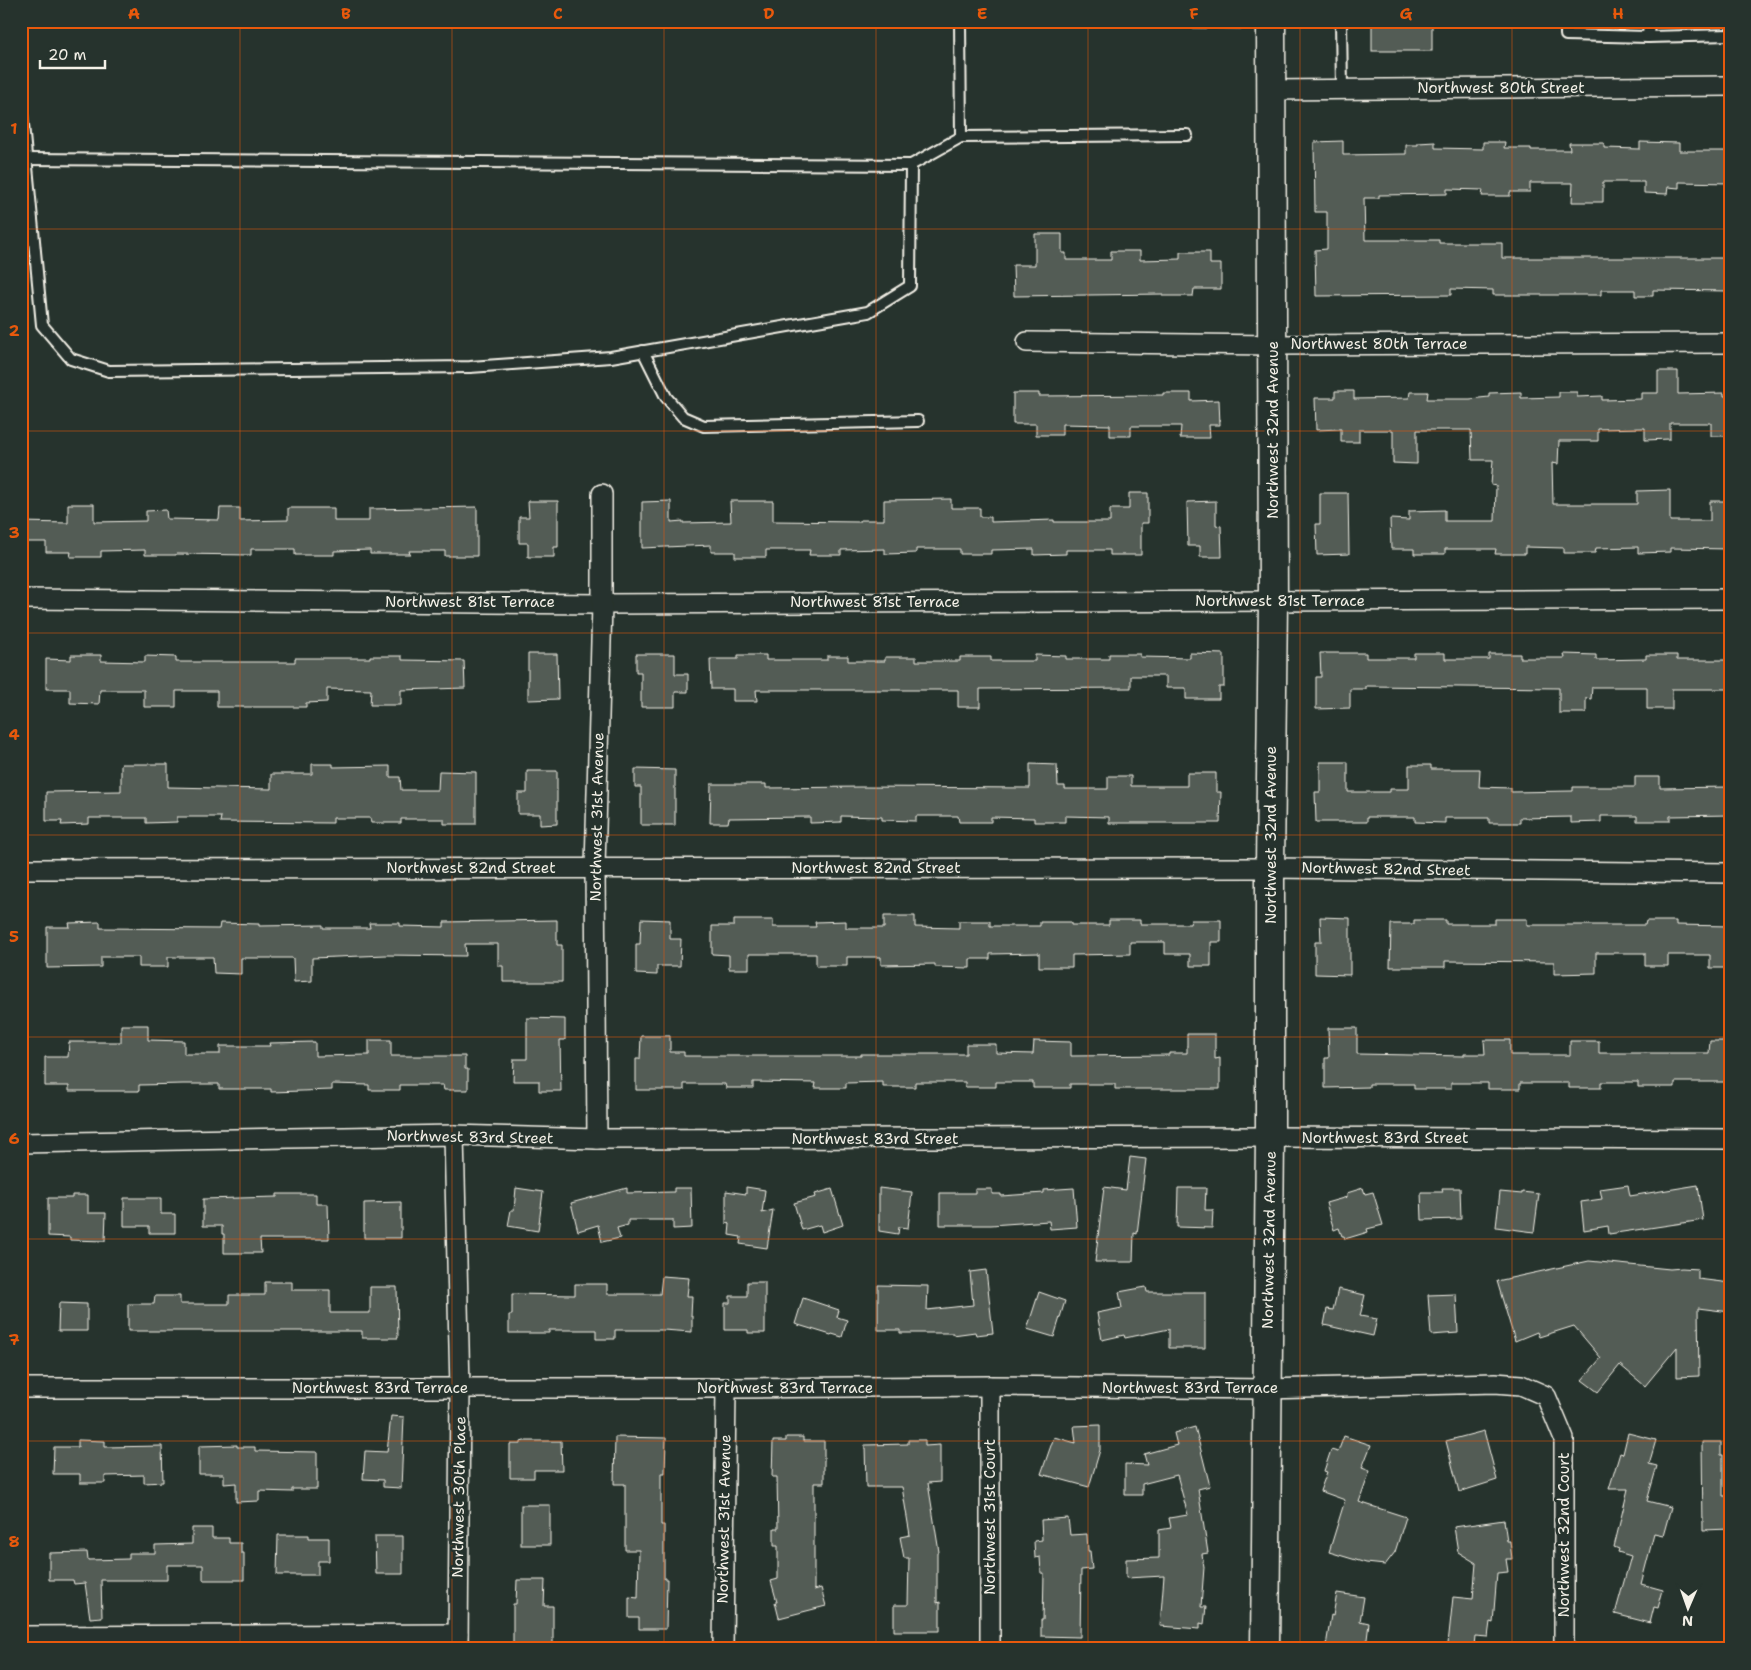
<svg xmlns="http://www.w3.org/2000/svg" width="1751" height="1670" font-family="'Shantell Sans',sans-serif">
  <rect width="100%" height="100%" fill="#26332d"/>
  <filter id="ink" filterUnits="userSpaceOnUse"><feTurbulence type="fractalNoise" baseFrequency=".02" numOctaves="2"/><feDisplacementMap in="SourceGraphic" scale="10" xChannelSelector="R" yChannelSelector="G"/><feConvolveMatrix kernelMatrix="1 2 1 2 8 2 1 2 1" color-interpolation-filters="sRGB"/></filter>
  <g filter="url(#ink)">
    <!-- building -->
    <g fill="#525c55" stroke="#f4f1e8">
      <rect x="1372" y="21" width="60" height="30"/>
      <path d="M1343,141V155L1406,154V145H1418V143L1435,142V148L1483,149V142H1505L1504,148H1531V150H1570L1569,143H1604V148L1640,149V142L1679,143V151H1730V183L1679,182V188L1668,187L1667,194L1644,193V182H1603V202H1572L1573,183H1530V192H1510V196H1482L1483,190L1447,189V194L1379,195V198H1364L1365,240H1439V243H1502V258H1730V291L1653,290V296H1635V290H1601V295H1493V290L1451,289V295L1316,296L1315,250L1327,249V212H1315L1314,142Z"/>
      <path d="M1035,234H1062V253H1066V260H1111V251H1140V260L1180,259V252H1210V264H1221V289H1194L1193,296H1163V294L1014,296L1013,265H1035Z"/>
      <path d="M1658,371H1678V394L1724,393V396H1730V436H1711V423H1670V439L1645,440V428L1598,429V441H1559L1558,464L1552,463L1553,504H1637V491L1670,490V521H1710V501H1730V549L1670,548V552L1638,553V547L1596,548L1595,553H1564V548L1525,547V554H1495L1496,549H1445V554H1414V549H1391L1390,519L1409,520V511L1445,510V521H1495L1496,486L1491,485L1493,460H1472L1471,430H1417V464L1393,463V430H1359V442H1341V429L1316,430L1315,398H1335V391H1354V399L1409,398L1410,392H1428L1427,399H1470L1489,397V393L1521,392V398L1559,397V392H1577V397L1602,396V400L1641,399V393H1658Z"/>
      <path d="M1013,393H1039V396L1163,395V393H1191V401L1219,400L1220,425H1209L1210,438H1180L1181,426H1131V436H1110V425L1062,424V435H1036V424H1013Z"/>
      <path d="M1129,493H1148V523H1141V555H1110V550H1066V554L1034,555V549L991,550V554H960V549H916V553L885,554V549L841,550V555H809L810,550H766V557H735V552H711V545L642,548V502L671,501V522L683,521V523L731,522L730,501H773V521L860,522V520H884V500L951,499V508H980V517H991V522L1054,520V522H1110V509H1129Z"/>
      <path d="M1320,493H1348L1349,554L1317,555L1316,524H1320Z"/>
      <path d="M528,501H558V547H554V557H528V543H519V517H529Z"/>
      <path d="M1216,501V525L1221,526L1222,557H1200V546H1188L1187,502Z"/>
      <path d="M68,504H94V522L146,521V511L166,510L167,519L219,520L220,508H240V521L288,520V508H334V521H369V509L477,507V556H445V551H409L410,554H370V550L334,551V555H295V549H251V555L176,554V555H145V550L101,551V557H70L71,552H46V542H21V522L68,523Z"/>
      <path d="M1190,653L1224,654V687H1219V699H1186V688H1166V676H1131V688L980,689V707H958V690H756L757,701H733V689H711L710,659H738V655H766V660H827V656H848V661H885V657H916V661H960V657H991V661H1035V655L1066,656V659H1109V654H1140V657L1190,658Z"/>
      <path d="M1320,653H1366V658H1414V653H1445V659H1489V654H1520V658H1565L1564,654L1596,655V660L1646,659V655H1677V660H1730V689H1672V709H1647V687H1592L1591,699L1586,698V713H1559V688L1366,686V689H1350V708L1316,709V677H1321Z"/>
      <path d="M528,654H557L558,699L528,700Z"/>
      <path d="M636,654H675V674H688V692H675V707H641V672H636Z"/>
      <path d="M71,655H101V661L145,662V656L176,657V662H295V658H370V656H402V660L464,661L465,688L401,690V705H370L371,690L327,689V702L306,703V707H217V691H176V707H144V690H100L99,704L70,703V689H46V659L71,660Z"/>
      <path d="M1320,762H1348V792H1390V789H1409V765H1431V769H1480L1479,787L1511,788V792L1573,791V787H1635V777H1660V788L1730,787V815L1670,816V821H1637V816H1601V822L1571,823V817L1520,818V823H1489V818H1445V823L1415,822V817H1367V822H1316L1315,792H1320Z"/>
      <path d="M121,764H168V787L271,789V774H312V764H333V767L390,766V777H400L401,790H438L439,771L476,772V824H444V819H401V823H371L370,818H333V823L220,822L221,817H177V822L146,823V818H89V824L61,825L62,821H46V792L121,791Z"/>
      <path d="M1030,764L1057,765L1058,786H1065V789H1108V776H1131V786H1187V773H1216V792H1221L1220,823H1109V817L1065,816V822H1034V818L991,817V822H959L958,816H916V821L882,820V817L841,816V822L810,823V817L729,818L728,823H710L711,784H766V788L860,787L1030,788Z"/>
      <path d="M635,769L675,770V825H641V787H635Z"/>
      <path d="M527,771H557V824L540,825V814H518V793H527Z"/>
      <path d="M884,916H915V927L959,928V921H990V926H1040V922H1071V925H1109V920H1140V924H1190L1191,920H1221V942H1211V966H1190V954H1165V942H1130V954L1072,955V967H1039V953L990,954V959H970V968L935,967V964L881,965V957H847V966H816V954H749V969H729V955L712,954V926H734V920H773V927H816L815,922L846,921V928H884Z"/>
      <path d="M1320,917L1350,918V975L1315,974V942H1321Z"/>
      <path d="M641,919L670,920V939H681L680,966H657V975L636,974V944H640Z"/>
      <path d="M1495,919H1527V925H1645L1646,921H1676V925L1730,926V968H1710V955H1668V966H1645V953H1596V973L1554,974V962L1445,961V967H1390L1391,924H1414V920H1446V924H1495Z"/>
      <path d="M557,920V945H562V982H503V966H498V944H465L466,956L386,955L312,958V981L294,982L293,958H241V974L214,973L213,957H168V967H139V957H101V967L47,968V927H70L69,923L100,922V928L219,929L220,923L259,924V926L323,925V928H370L369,923H400V926L444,927V922Z"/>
      <path d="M527,1018L565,1019V1040H560L561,1091H539V1081H513L514,1059H527Z"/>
      <path d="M121,1025H148V1040L184,1041V1054H220V1046H270L269,1043L315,1042V1056L369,1055V1040H391V1056H465V1069H468V1090H444L443,1085H400V1090H369V1085L332,1084V1090L271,1092V1089H219V1084H183L139,1085V1091H69V1086H45V1057H68L69,1042H121Z"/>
      <path d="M1328,1028H1357V1054L1464,1056V1054H1485L1484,1040H1510V1055H1570V1041H1599V1053H1709L1710,1041H1730V1082H1675V1087H1638V1082H1601V1088H1569V1083H1520V1089H1488V1083H1451V1089H1414V1084H1369V1087L1325,1088V1058H1329Z"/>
      <path d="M1187,1034H1215V1059L1220,1058V1089H1115V1084H1070V1088H1033V1082H996V1087H965V1082H915V1087H883V1082L846,1083V1088H815L816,1083L753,1082V1088H726L725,1084H684V1090H636V1059H640L641,1036H670V1052H684V1056H861V1054H966V1044H996V1053L1033,1054L1034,1041L1071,1042V1056L1169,1055V1053H1187Z"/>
      <path d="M1130,1157L1146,1159L1137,1234L1134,1233L1133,1262H1095L1104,1187L1126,1190Z"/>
      <path d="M1628,1185L1630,1196L1698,1185L1703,1220L1609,1234L1608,1226L1584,1230L1581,1202L1602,1199L1600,1189Z"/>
      <path d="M746,1187L765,1190L762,1213L773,1210L767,1248L740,1244L741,1237L729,1235L730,1224L726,1223V1191L746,1194Z"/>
      <path d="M516,1188L543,1192L538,1231L508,1226L511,1210H514Z"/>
      <path d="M627,1188V1193L674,1192V1188H691L692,1228L673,1229V1220H628V1225L617,1228L620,1238L602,1242L598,1225L578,1231L571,1203Z"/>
      <path d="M879,1188L912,1192L908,1228L899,1227L898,1234L879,1231Z"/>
      <path d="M1074,1188L1077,1227L1050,1229L1049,1221L991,1225H940V1193H975V1189H992V1194H1001V1196L1044,1193V1190Z"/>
      <path d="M1178,1188H1206L1205,1210H1213L1212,1228L1177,1227Z"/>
      <path d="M1363,1188L1365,1194L1373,1192L1383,1225L1367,1229L1368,1232L1345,1239L1344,1236H1342L1339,1228L1334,1230L1326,1203L1347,1197V1193Z"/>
      <path d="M1442,1188H1460L1461,1219L1422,1220L1421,1192H1443Z"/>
      <path d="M832,1189L843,1225L822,1232L820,1225L802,1230L794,1203L816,1197L815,1194Z"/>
      <path d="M1500,1192L1522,1194V1192L1539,1194L1534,1232L1496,1227Z"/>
      <path d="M277,1194H316V1204H328L329,1239H260L261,1253H224V1234H222V1226H203V1199L277,1197Z"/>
      <path d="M72,1195H88V1213H106L105,1241L70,1240V1237L48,1236V1198H72Z"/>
      <path d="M124,1198H161V1214H175V1233H149V1226H124Z"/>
      <path d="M401,1202V1238H364V1203Z"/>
      <path d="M1589,1261L1670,1269L1682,1268L1698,1269V1279L1730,1283V1312L1698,1308L1699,1376L1677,1377V1347L1645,1386L1620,1365L1598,1392L1582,1380L1601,1358L1574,1326L1539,1337L1537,1332L1515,1341L1497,1281Z"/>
      <path d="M986,1270L993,1333L976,1335L975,1332L953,1335V1333H900V1330H878V1285L928,1286L927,1310L973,1305L970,1272Z"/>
      <path d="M662,1276L689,1278L687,1296H692L691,1316H692V1332L663,1330H615V1339H596V1330H549V1333H509V1315H512V1294L575,1295V1284H607V1294H660Z"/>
      <path d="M265,1282H292V1290H330V1313H370V1287H397L398,1338H362V1331H128V1304H154L155,1296H180V1304H229V1295H265Z"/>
      <path d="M747,1282H765V1333H748V1330H725V1303H730V1296H747Z"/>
      <path d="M1146,1287L1147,1292H1205V1348H1169V1329L1125,1338L1124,1335L1102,1340L1097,1313L1122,1308L1119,1292Z"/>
      <path d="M1338,1289L1365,1295L1360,1316L1377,1319L1373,1336L1324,1325L1327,1309L1333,1310Z"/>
      <path d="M1039,1292L1065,1301L1054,1337L1027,1329Z"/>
      <path d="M1456,1294L1458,1333L1431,1335L1428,1295Z"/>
      <path d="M803,1298L839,1310L837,1317L847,1320L842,1337L832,1334L831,1335L795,1324Z"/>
      <path d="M59,1303L87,1304V1331H58Z"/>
      <path d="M391,1416L404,1417L401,1488L383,1487V1480L363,1479L365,1451L387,1452Z"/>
      <path d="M1100,1425V1450L1089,1487L1041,1474L1054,1437L1076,1443L1074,1426Z"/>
      <path d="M1195,1427L1210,1486L1198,1489L1208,1553L1202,1554L1204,1567L1201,1607H1206L1204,1624L1200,1623V1629L1160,1626L1164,1576L1126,1578V1559L1159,1558V1530L1171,1528L1169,1518L1188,1515L1177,1475L1142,1484V1495H1125V1464L1147,1465L1144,1454L1177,1445L1174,1433Z"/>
      <path d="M1484,1431L1497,1480L1459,1492L1446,1441Z"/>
      <path d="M1628,1433L1656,1440L1649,1464L1657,1466L1647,1501L1671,1507L1663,1536L1654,1534L1641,1584L1663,1590L1658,1608L1654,1607L1650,1623L1615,1614L1631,1556L1618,1552L1619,1549L1614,1547L1628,1489H1609L1620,1453L1623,1454Z"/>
      <path d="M1344,1436L1371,1445L1362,1468L1370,1471L1359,1502L1406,1517L1395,1552L1385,1565L1366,1563L1329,1552L1345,1500L1320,1491L1327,1472L1324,1471L1331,1450L1338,1452Z"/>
      <path d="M615,1437L666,1438L665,1473H661V1525H664V1579H667L666,1629H639V1618H629V1597L638,1598L639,1550H625V1484H614Z"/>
      <path d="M786,1437H803V1441H824V1483H814V1590L821,1588L826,1606L779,1618L775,1602H777L771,1581L778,1579V1546H774V1529H778L777,1477H772L773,1441H786Z"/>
      <path d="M78,1440L105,1441V1447L162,1446L163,1482L144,1483V1475L105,1476V1483H80V1474H53L54,1447H78Z"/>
      <path d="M908,1440H925V1446L940,1445V1482L928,1483L939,1552L937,1553V1603L940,1602V1631H894V1605H908L909,1558H904L900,1537L910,1535L902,1487H866L865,1445L908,1444Z"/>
      <path d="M524,1441H561L562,1470H534V1478H510V1444H521V1442Z"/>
      <path d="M1702,1442H1721V1455H1723V1496H1730V1529L1703,1530Z"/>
      <path d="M237,1445V1447H255V1451L317,1452V1489H292V1492L259,1491V1501L236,1502V1483L224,1484V1474H199V1446Z"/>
      <rect x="521" y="1505" width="29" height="40"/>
      <path d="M1068,1518L1070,1535L1087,1534L1088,1551H1090L1092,1569L1081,1570L1080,1637L1041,1636V1620H1043L1044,1573H1041L1040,1557L1035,1558L1034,1541L1042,1540L1041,1520Z"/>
      <path d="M1504,1520L1507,1541H1510L1512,1559H1506L1508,1572L1497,1573L1493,1623L1490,1622L1488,1637L1475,1636L1474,1646L1448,1644L1453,1597L1473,1599L1476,1563L1458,1552L1454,1527Z"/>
      <path d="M192,1528H212V1538H229V1543H241V1553H244V1580H203V1565H167V1580H101L102,1617L90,1618L85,1583L74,1584L73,1580H49V1553L87,1552L88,1560L129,1559V1553H155V1545L192,1544Z"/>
      <path d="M278,1535H309V1538H329V1561H318V1575H277Z"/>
      <path d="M375,1536H403V1574H376Z"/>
      <path d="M517,1580H545L544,1606H553V1649H513V1604H516Z"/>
      <path d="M1337,1593L1364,1597L1360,1621L1369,1623L1366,1647L1326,1646L1331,1615L1333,1616Z"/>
    </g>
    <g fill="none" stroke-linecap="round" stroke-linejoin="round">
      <defs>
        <g id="service">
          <path d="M1157,21L1271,23"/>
          <path d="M1341,21L1342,89"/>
          <path d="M1566,21V35L1648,37L1730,35"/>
          <path d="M1648,37L1649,21"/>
          <path d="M21,103L42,325L71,359L109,371L470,367L611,357L868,312L910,286L911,165"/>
          <path d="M961,137L1187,135"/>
          <path d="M21,159L911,165L961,137L960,21"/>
          <path d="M643,351L666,397L683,417L704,426L918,421"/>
        </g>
        <g id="minor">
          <path d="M1271,90L1730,86"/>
          <path d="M1027,342L1272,345L1730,343"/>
          <path d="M21,599L602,604L1730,599"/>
          <path d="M21,869L1270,868L1730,873"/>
          <path d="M454,1135L460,1388L458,1649"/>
          <path d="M597,1139L595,867L602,604V494"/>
          <path d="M21,1143L454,1135L597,1139L1270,1137L1730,1139"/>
          <path d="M21,1388H726L990,1386L1267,1389L1495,1383L1521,1385L1546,1396L1564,1439V1649"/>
          <path d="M21,1636L458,1634"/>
          <path d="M723,1649L726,1388"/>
          <path d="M990,1649V1386"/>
        </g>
        <path id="secondary" d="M1265,1649L1270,1137V868L1273,601L1271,21"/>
      </defs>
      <!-- service casing -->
      <use href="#service" stroke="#f4f1e8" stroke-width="14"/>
      <!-- minor casing -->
      <use href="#minor" stroke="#f4f1e8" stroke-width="22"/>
      <!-- secondary casing -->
      <use href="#secondary" stroke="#f4f1e8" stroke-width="31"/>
      <!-- service -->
      <use href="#service" stroke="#26332d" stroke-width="10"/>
      <!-- minor -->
      <use href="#minor" stroke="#26332d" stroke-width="19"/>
      <!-- secondary -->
      <use href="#secondary" stroke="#26332d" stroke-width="28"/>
    </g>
  </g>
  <!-- grid -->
  <path fill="none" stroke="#e8590c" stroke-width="1" stroke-opacity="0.55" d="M240,21V1649M452,21V1649M664,21V1649M876,21V1649M1088,21V1649M1300,21V1649M1512,21V1649M21,229H1730M21,431H1730M21,633H1730M21,835H1730M21,1037H1730M21,1239H1730M21,1441H1730"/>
  <g text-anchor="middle" stroke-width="5" stroke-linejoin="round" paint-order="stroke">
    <!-- street labels -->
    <g font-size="15" fill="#f4f1e8" stroke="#26332d">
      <text x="1501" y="93">Northwest 80th Street</text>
      <text x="1379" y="349">Northwest 80th Terrace</text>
      <text transform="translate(1273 430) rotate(-90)" y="5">Northwest 32nd Avenue</text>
      <text x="1280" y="606">Northwest 81st Terrace</text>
      <text x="470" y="607">Northwest 81st Terrace</text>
      <text x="875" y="607">Northwest 81st Terrace</text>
      <text transform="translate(597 817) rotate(-89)" y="5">Northwest 31st Avenue</text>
      <text transform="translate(1271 835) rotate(-90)" y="5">Northwest 32nd Avenue</text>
      <text x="471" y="873">Northwest 82nd Street</text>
      <text x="876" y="873">Northwest 82nd Street</text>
      <text transform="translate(1386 869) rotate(1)" y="5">Northwest 82nd Street</text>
      <text transform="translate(470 1137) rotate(1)" y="5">Northwest 83rd Street</text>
      <text x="1385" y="1143">Northwest 83rd Street</text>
      <text x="875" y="1144">Northwest 83rd Street</text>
      <text transform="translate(1269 1240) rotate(-89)" y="5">Northwest 32nd Avenue</text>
      <text x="380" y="1393">Northwest 83rd Terrace</text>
      <text x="785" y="1393">Northwest 83rd Terrace</text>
      <text x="1190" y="1393">Northwest 83rd Terrace</text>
      <text transform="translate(459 1497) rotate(-89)" y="5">Northwest 30th Place</text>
      <text transform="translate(990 1517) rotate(-90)" y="5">Northwest 31st Court</text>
      <text transform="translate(724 1519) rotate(-89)" y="5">Northwest 31st Avenue</text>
      <text transform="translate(1564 1535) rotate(-90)" y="5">Northwest 32nd Court</text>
    </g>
  </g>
  <!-- margin -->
  <rect width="1751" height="1670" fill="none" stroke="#26332d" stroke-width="55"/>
  <!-- north arrow -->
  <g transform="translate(1688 1608) rotate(182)" stroke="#26332d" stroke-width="4" paint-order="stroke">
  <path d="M0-4L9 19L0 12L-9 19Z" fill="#f4f1e8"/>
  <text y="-8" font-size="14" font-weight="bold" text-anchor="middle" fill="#f4f1e8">N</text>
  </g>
  <!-- scale -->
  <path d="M40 60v8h65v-8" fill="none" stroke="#f4f1e8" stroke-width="2.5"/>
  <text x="48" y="60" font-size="15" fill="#f4f1e8" stroke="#26332d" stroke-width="4" paint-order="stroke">20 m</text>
  <rect x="28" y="28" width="1696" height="1614" fill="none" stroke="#e8590c" stroke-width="2"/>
  <g font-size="16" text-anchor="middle" font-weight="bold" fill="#e8590c">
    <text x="134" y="19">A</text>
    <text x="346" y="19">B</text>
    <text x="558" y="19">C</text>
    <text x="769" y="19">D</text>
    <text x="982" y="19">E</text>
    <text x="1194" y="19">F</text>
    <text x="1406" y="19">G</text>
    <text x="1618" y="19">H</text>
    <text x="14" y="134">1</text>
    <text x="14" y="336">2</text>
    <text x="14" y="538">3</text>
    <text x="14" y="740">4</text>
    <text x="14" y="942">5</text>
    <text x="14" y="1144">6</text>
    <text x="14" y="1345">7</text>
    <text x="14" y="1547">8</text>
  </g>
</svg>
